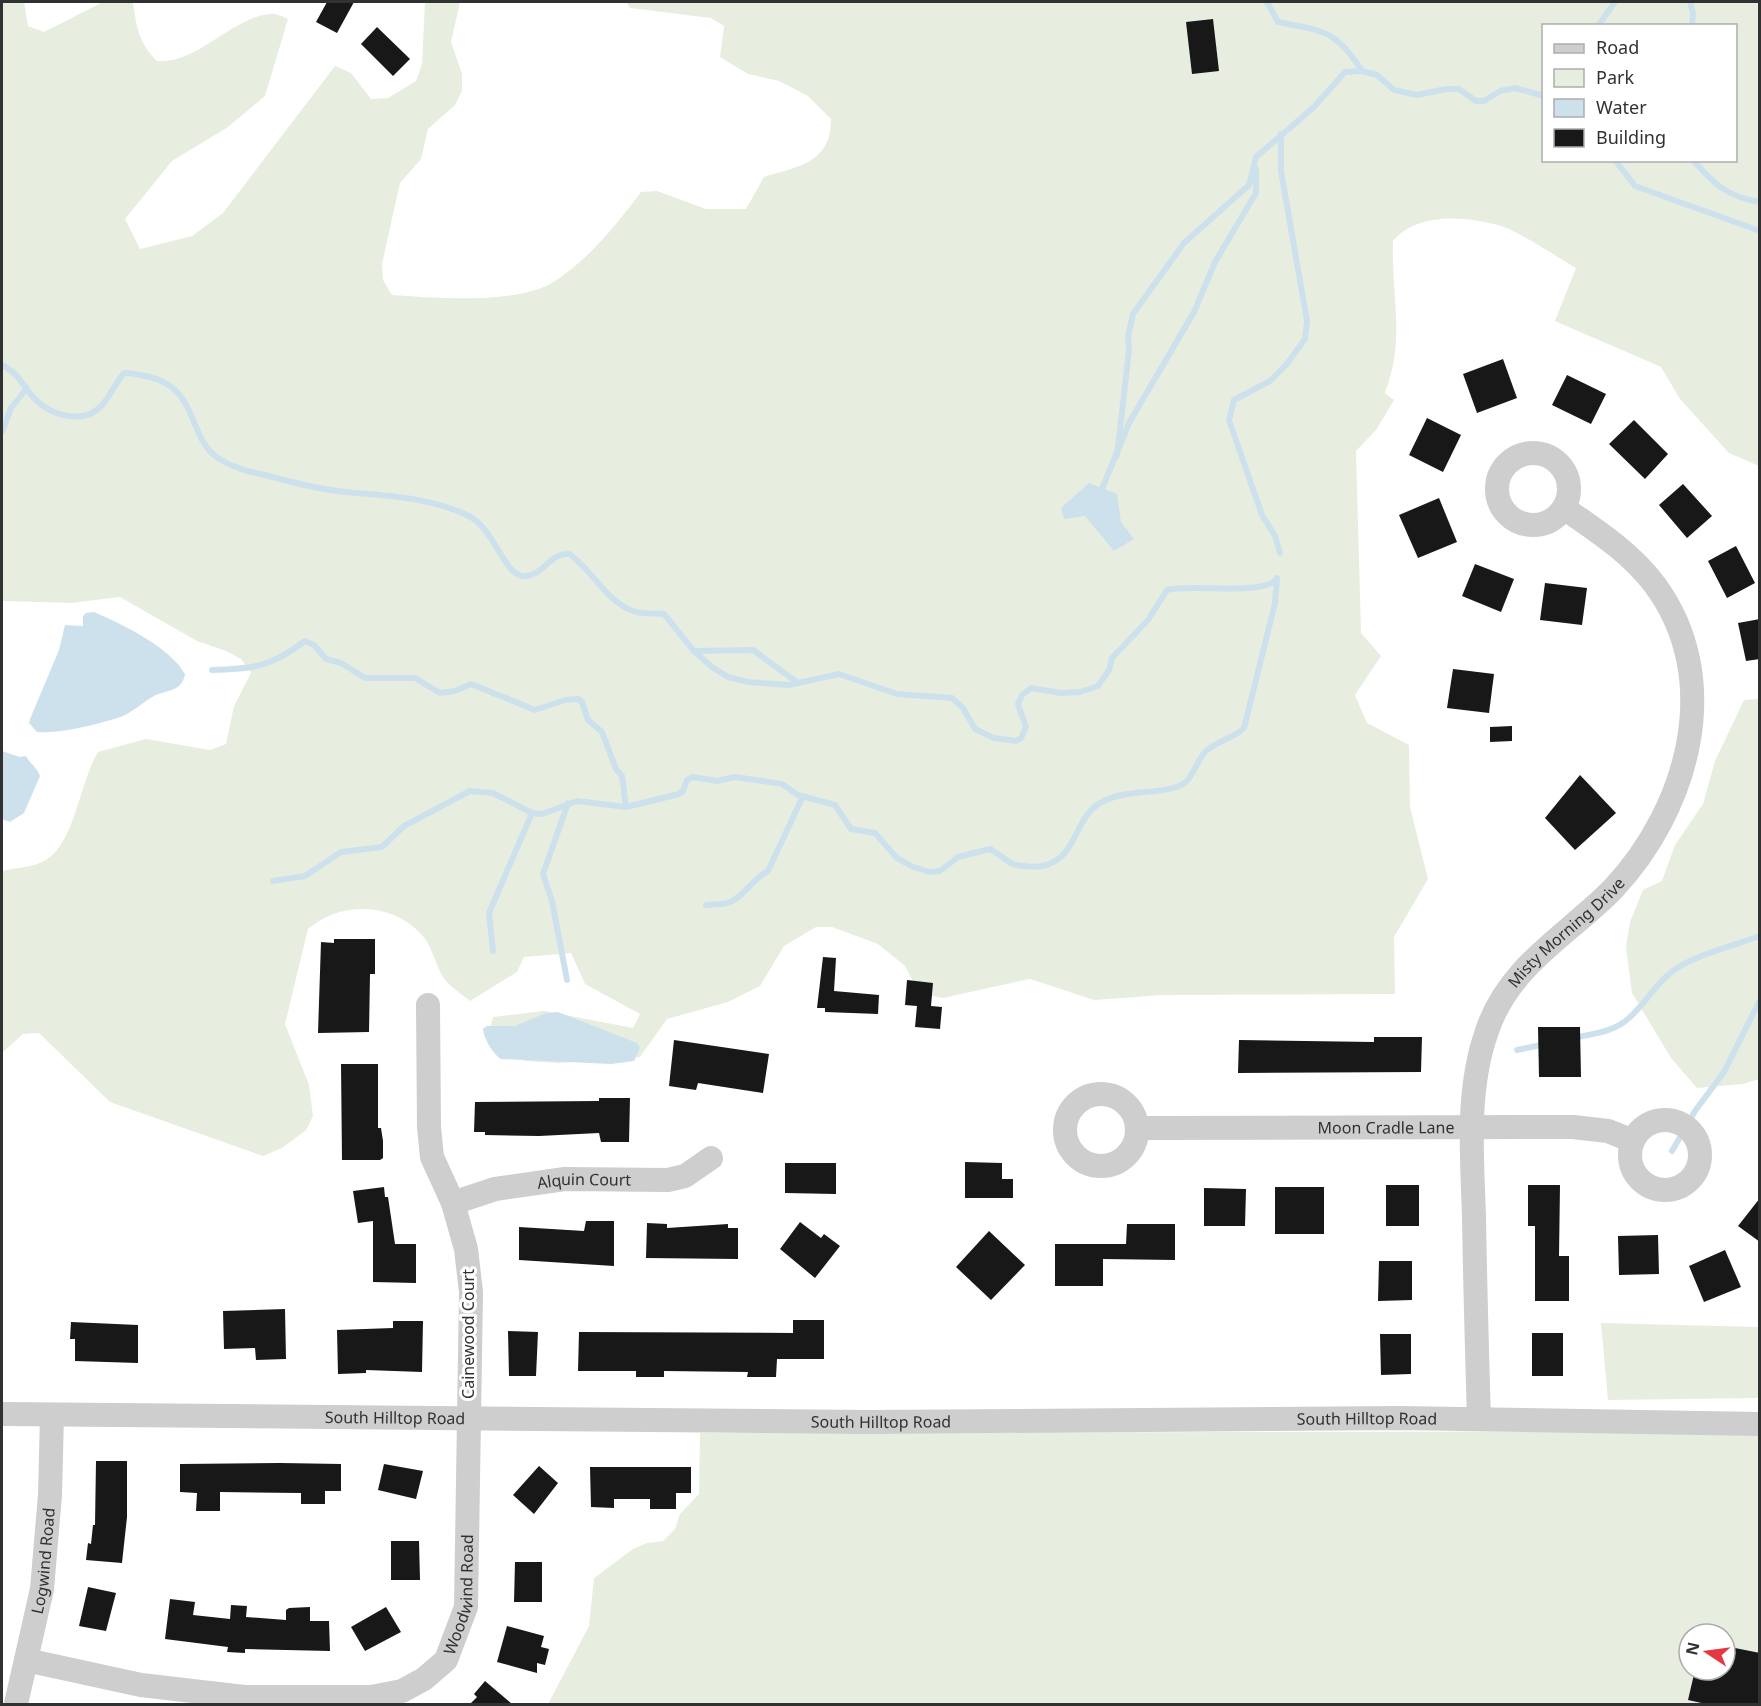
<svg xmlns="http://www.w3.org/2000/svg" width="1761" height="1706" font-family="'Noto Sans',sans-serif">
  <rect width="100%" height="100%" fill="#fff"/>
  <!-- green -->
  <g fill="#e7eee0" fill-rule="evenodd">
    <path d="M2,2H24L28,26L44,32L103,2H133C136,25 139,44 157,61C198,64 232,17 270,14C276,13 283,17 288,19L265,96L228,127L172,161L125,219L140,249L192,236L223,213L335,66L351,73L371,99L388,98L416,81L422,64L425,2H460L451,42L462,74V91L455,105L428,129L421,159L400,183L382,264L383,280L392,295C434,298 519,305 555,281C590,258 616,225 641,192L657,191L706,209H746L764,177C799,166 831,163 831,119L808,96L779,81L748,74L720,57L724,26L711,18L630,8L626,2H1759V466L1729,453L1680,399L1661,367L1555,321L1576,268C1555,256 1519,231 1498,225C1464,216 1417,212 1393,241C1391,296 1406,338 1385,393L1394,400L1376,430L1356,451L1361,633L1381,656L1355,695L1367,723L1409,745L1410,807L1428,879L1394,937L1395,994L1163,995L1094,1000L1030,979L943,998L928,995L915,985L905,966L878,944L832,927H816L784,946L760,986L728,1002L667,1019L640,1057L558,1063L526,1061L494,1050L489,1033L493,1017L544,1011L633,1028L640,1014L585,984L571,953L524,957L517,972L470,1001C462,994 452,988 445,980C435,966 433,946 421,934C392,902 340,901 308,929L285,1024L309,1085L313,1116L306,1130L282,1148L263,1156L110,1102L39,1033L23,1034L2,1053V871C15,868 35,867 46,860C75,842 80,781 98,752L146,739L210,750L226,744L234,706L251,673L241,659L226,651L197,641L120,597L71,603L2,601ZM1544,26H1736V160H1544Z"/>
    <path d="M1759,699V1079L1743,1084L1697,1088L1671,1058L1632,993L1626,947L1630,922L1643,890L1662,881L1675,845L1703,804L1715,761L1744,700Z"/>
    <path d="M1601,1323L1759,1327V1398L1608,1400Z"/>
    <path d="M1759,1431V1704H548L589,1626L594,1578L633,1549L647,1543L663,1541L675,1529L680,1514L699,1494L700,1433ZM1689,1634H1725V1670H1689Z"/>
  </g>
  <!-- water -->
  <g fill="#cde1ed">
    <path d="M1089,483L1117,494L1121,522L1134,539L1114,551L1085,516L1064,519L1061,508Z"/>
    <path d="M94,612C122,624 171,648 185,674C182,692 168,689 154,696C143,702 134,711 123,716C101,724 59,734 37,732L29,723L30,719L59,650L65,625L83,626V616L86,613Z"/>
    <path d="M2,751L20,757L26,756C30,764 37,767 40,776L24,813L10,822L2,819Z"/>
    <path d="M558,1012L637,1043L640,1048L634,1061L611,1064L501,1059C493,1054 484,1039 483,1029L487,1026H515L546,1013Z"/>
  </g>
  <g fill="none" stroke-linecap="round" stroke-linejoin="round">
    <!-- stream -->
    <g stroke="#cde1ed" stroke-width="6">
      <path d="M1267,2L1278,22C1323,31 1336,30 1362,71"/>
      <path d="M1690,2L1693,13L1692,26"/>
      <path d="M1598,26L1615,2"/>
      <path d="M1615,160L1635,186L1760,231"/>
      <path d="M1693,160C1714,184 1727,197 1760,202"/>
      <path d="M2,365C22,376 19,382 33,397C50,416 85,426 103,404C111,395 115,383 124,373C133,373 141,375 150,377C201,390 186,440 221,460C236,469 252,472 269,476C294,483 319,489 345,492C387,496 430,497 469,516C494,529 503,572 522,576C541,579 550,552 569,554C592,569 608,605 636,612C645,614 655,613 664,614L694,651L712,667L728,677L748,682L789,685L839,674L897,694L952,698L963,708L975,729L994,738L1016,741L1021,738L1026,727L1018,704L1022,695L1031,688L1061,693L1080,692L1098,686L1109,670L1112,658L1148,620L1167,590C1191,583 1265,597 1277,578"/>
      <path d="M2,432L11,408L27,388"/>
      <path d="M1117,456L1129,350L1128,337L1133,314L1184,243L1249,185L1256,157L1314,107L1345,72L1362,71L1377,75L1394,90L1417,95L1446,89H1459L1476,101H1484L1500,91L1515,88L1544,96"/>
      <path d="M1102,489L1129,423L1194,312L1215,262L1256,193V169"/>
      <path d="M1280,553L1275,536L1262,515L1229,420L1234,400L1270,381L1286,365L1305,339L1307,321L1281,171V134"/>
      <path d="M694,651L753,650L798,683"/>
      <path d="M212,670C253,669 271,667 305,641L314,645L326,659L341,663L365,678H415L440,693L455,691L471,684L535,710L565,700L578,699L582,702L588,720L602,732L616,769L622,776L626,807"/>
      <path d="M273,881L305,876L341,852L382,847L404,826L470,791L493,793L532,813L542,814L577,801L626,807L679,794L683,791L687,780L693,777L717,781L735,777L782,784L798,795L835,805L851,829L875,833L897,858L911,866L929,872L940,871L958,857L990,849C998,853 1005,860 1013,864C1021,867 1041,868 1049,864C1076,854 1075,821 1097,805C1119,789 1152,795 1177,787C1194,781 1194,764 1205,752C1216,741 1233,739 1244,728L1275,603L1277,579"/>
      <path d="M706,905C713,904 723,905 730,902C745,896 753,878 768,871L803,796"/>
      <path d="M493,951L489,913L532,813"/>
      <path d="M567,980L552,901L543,874L568,803"/>
      <path d="M1573,1038C1591,1034 1615,1032 1629,1018C1645,1004 1658,980 1677,968C1702,953 1732,946 1760,936"/>
      <path d="M1517,1050L1546,1044"/>
      <path d="M1672,1151L1695,1111L1724,1072L1760,1000"/>
    </g>
  </g>
  <!-- building -->
  <g fill="#181818">
    <path d="M327,2H354L337,33L316,22Z"/>
    <path d="M1213,19L1219,71L1192,74L1186,22Z"/>
    <path d="M377,27L410,59L393,76L361,44Z"/>
    <path d="M1503,359L1517,398L1477,413L1463,374Z"/>
    <path d="M1567,375L1606,394L1591,424L1552,405Z"/>
    <path d="M1427,418L1461,435L1443,472L1409,455Z"/>
    <path d="M1634,420L1668,454L1645,479L1609,444Z"/>
    <path d="M1683,484L1712,516L1687,538L1659,505Z"/>
    <path d="M1439,498L1457,542L1418,558L1399,515Z"/>
    <path d="M1736,546L1755,583L1727,598L1708,561Z"/>
    <path d="M1475,564L1514,579L1501,612L1462,596Z"/>
    <path d="M1545,583L1587,588L1582,625L1540,620Z"/>
    <path d="M1760,619V659L1746,661L1738,623Z"/>
    <path d="M1453,669L1494,674L1489,713L1447,708Z"/>
    <path d="M1512,726V741L1490,742V727Z"/>
    <path d="M1580,775L1616,813L1575,850L1545,818Z"/>
    <path d="M334,939H375V974H370L369,1032L318,1033L321,942L334,943Z"/>
    <path d="M823,957L836,958L834,991L879,995L878,1014L825,1012V1008H817Z"/>
    <path d="M907,980L933,983L931,1006L942,1007L940,1029L915,1027L917,1006L905,1005Z"/>
    <path d="M1538,1027H1580L1581,1077H1539Z"/>
    <path d="M1374,1037H1422L1421,1072L1238,1073L1239,1040L1374,1042Z"/>
    <path d="M674,1040L769,1054L763,1093L698,1083L696,1090L669,1086Z"/>
    <path d="M341,1064H378V1128H381L383,1141V1158L380,1160H342Z"/>
    <path d="M599,1098H630L629,1142H601L599,1133L539,1136L485,1135V1132H474L475,1102L599,1101Z"/>
    <path d="M965,1162L1002,1163V1179H1013V1198H965Z"/>
    <path d="M785,1163H836V1194L785,1193Z"/>
    <rect x="1386" y="1185" width="33" height="41"/>
    <path d="M1528,1185H1560L1559,1256H1569V1301H1535V1226H1528Z"/>
    <path d="M384,1187L385,1197H388L395,1244H416V1283L373,1282V1221L358,1223L353,1191Z"/>
    <rect x="1275" y="1187" width="49" height="47"/>
    <path d="M1204,1188L1246,1189L1245,1226H1204Z"/>
    <path d="M1760,1198V1242L1738,1226Z"/>
    <path d="M586,1221H614V1266L519,1260V1227L584,1231Z"/>
    <path d="M800,1222L821,1238L824,1234L840,1246L815,1278L780,1249Z"/>
    <path d="M647,1223L667,1224V1228L728,1224V1228H738V1259L646,1258Z"/>
    <path d="M1127,1224H1175V1260L1103,1259V1286H1055V1244H1126Z"/>
    <path d="M989,1231L1025,1265L991,1300L956,1267Z"/>
    <path d="M1658,1235L1659,1274L1619,1275L1618,1236Z"/>
    <path d="M1725,1250L1741,1287L1704,1302L1689,1266Z"/>
    <path d="M1379,1261H1412V1300L1378,1301Z"/>
    <path d="M285,1309L286,1359L256,1360L255,1348L224,1349L223,1311Z"/>
    <path d="M793,1320H824V1359H777L776,1377H747L748,1372L664,1371V1377H636V1371H578L579,1332L793,1333Z"/>
    <path d="M393,1321H423L422,1372L366,1370V1373L338,1374L337,1330L393,1328Z"/>
    <path d="M71,1322L138,1325V1363L75,1361V1339H70Z"/>
    <path d="M508,1331L538,1332L536,1376H509Z"/>
    <rect x="1532" y="1333" width="31" height="43"/>
    <path d="M1380,1334H1411V1374L1381,1375Z"/>
    <path d="M96,1461H127V1517L122,1563L86,1560L88,1543L91,1544L93,1525H95Z"/>
    <path d="M280,1463L341,1464V1491H325V1504H301V1493L220,1492V1511H196L197,1493L180,1492V1464Z"/>
    <path d="M384,1464L423,1471L416,1499L378,1490Z"/>
    <path d="M539,1466L558,1483L534,1514L513,1495Z"/>
    <path d="M590,1467H691V1493H676V1509H650V1499H614V1508L591,1507Z"/>
    <path d="M391,1541H419L420,1580H391Z"/>
    <path d="M515,1562H542V1602H514Z"/>
    <path d="M88,1587L116,1593L106,1631L79,1626Z"/>
    <path d="M170,1599L195,1602L193,1615L230,1619L231,1605L247,1606L246,1617L286,1620V1610L289,1608L310,1607V1621H329L330,1651L245,1649V1653L227,1652L228,1647L165,1639Z"/>
    <path d="M386,1607L401,1632L365,1651L351,1627Z"/>
    <path d="M507,1626L544,1636L541,1647L549,1649L545,1665L537,1663V1673L497,1662Z"/>
    <path d="M1725,1646L1760,1653V1704H1706L1688,1700L1695,1670H1725Z"/>
    <path d="M485,1681L512,1704H470L477,1697L474,1694Z"/>
  </g>
  <g fill="none" stroke-linecap="round" stroke-linejoin="round">
    <!-- street -->
    <g stroke="#cecece" stroke-width="24">
      <circle cx="1533" cy="489" r="36"/>
      <circle cx="1101" cy="1130" r="36"/>
      <circle cx="1665" cy="1155" r="35"/>
      <path id="s1" d="M1137,1128L1573,1127L1608,1131L1633,1141"/>
      <path id="s2" d="M453,1203L495,1189L565,1179L668,1180L685,1176L711,1158"/>
      <path id="s3" d="M2,1414L869,1422L1399,1418L1760,1424"/>
      <path id="s4" d="M1479,1419C1477,1352 1475,1284 1474,1216C1472,1155 1466,1090 1487,1031C1509,965 1568,935 1613,889C1688,809 1725,680 1655,585C1630,552 1597,531 1564,508"/>
      <path id="s5" d="M26,1660L141,1685L244,1697H371L402,1691L424,1679L446,1660L466,1607L471,1292L466,1249L453,1203L432,1157L429,1127L428,1005"/>
      <path id="s6" d="M16,1704L42,1589L50,1495L52,1415"/>
    </g>
  </g>
  <g text-anchor="middle" stroke-width="6" stroke-linejoin="round" paint-order="stroke">
    <!-- street labels -->
    <g font-size="16" fill="#313131" stroke="#fff">
      <text dy="6" stroke="none"><textPath href="#s4" startOffset="518">Misty Morning Drive</textPath></text>
      <text dy="6" stroke="none"><textPath href="#s1" startOffset="249">Moon Cradle Lane</textPath></text>
      <text dy="6" stroke="none"><textPath href="#s2" startOffset="134">Alquin Court</textPath></text>
      <text transform="translate(468 1334) rotate(-90)" y="6">Cainewood Court</text>
      <text dy="6" stroke="none"><textPath href="#s3" startOffset="393">South Hilltop Road</textPath></text>
      <text dy="6" stroke="none"><textPath href="#s3" startOffset="1365">South Hilltop Road</textPath></text>
      <text dy="6" stroke="none"><textPath href="#s3" startOffset="879">South Hilltop Road</textPath></text>
      <text dy="6" stroke="none"><textPath href="#s6" startOffset="146">Logwind Road</textPath></text>
      <text dy="6" stroke="none"><textPath href="#s5" startOffset="502">Woodwind Road</textPath></text>
    </g>
  </g>
  <!-- border -->
  <rect width="1761" height="1706" fill="none" stroke="#313131" stroke-width="6"/>
  <!-- legend -->
  <rect x="1542" y="24" width="195" height="138" fill="#ffffff" stroke="#adadad" stroke-width="1.5"/>
  <rect x="1554" y="44" width="30" height="9" fill="#cecece" stroke="#adadad" stroke-width="1.5"/>
  <text x="1596" y="54" font-size="18" fill="#313131">Road</text>
  <rect x="1554" y="69" width="30" height="18" fill="#e7eee0" stroke="#adadad" stroke-width="1.5"/>
  <text x="1596" y="84" font-size="18" fill="#313131">Park</text>
  <rect x="1554" y="99" width="30" height="18" fill="#cde1ed" stroke="#adadad" stroke-width="1.5"/>
  <text x="1596" y="114" font-size="18" fill="#313131">Water</text>
  <rect x="1554" y="129" width="30" height="18" fill="#181818" stroke="#adadad" stroke-width="1.5"/>
  <text x="1596" y="144" font-size="18" fill="#313131">Building</text>
  <!-- north arrow -->
  <g transform="translate(1707 1652) rotate(283)"><circle r="28" fill="#ffffff" stroke="#adadad" stroke-width="1.5"/>
  <path d="M0-4.5L10 22L0 15L-10 22Z" fill="#e43845"/>
  <text y="-9" font-size="16" font-weight="bold" text-anchor="middle" fill="#313131">N</text>
  </g>
</svg>
